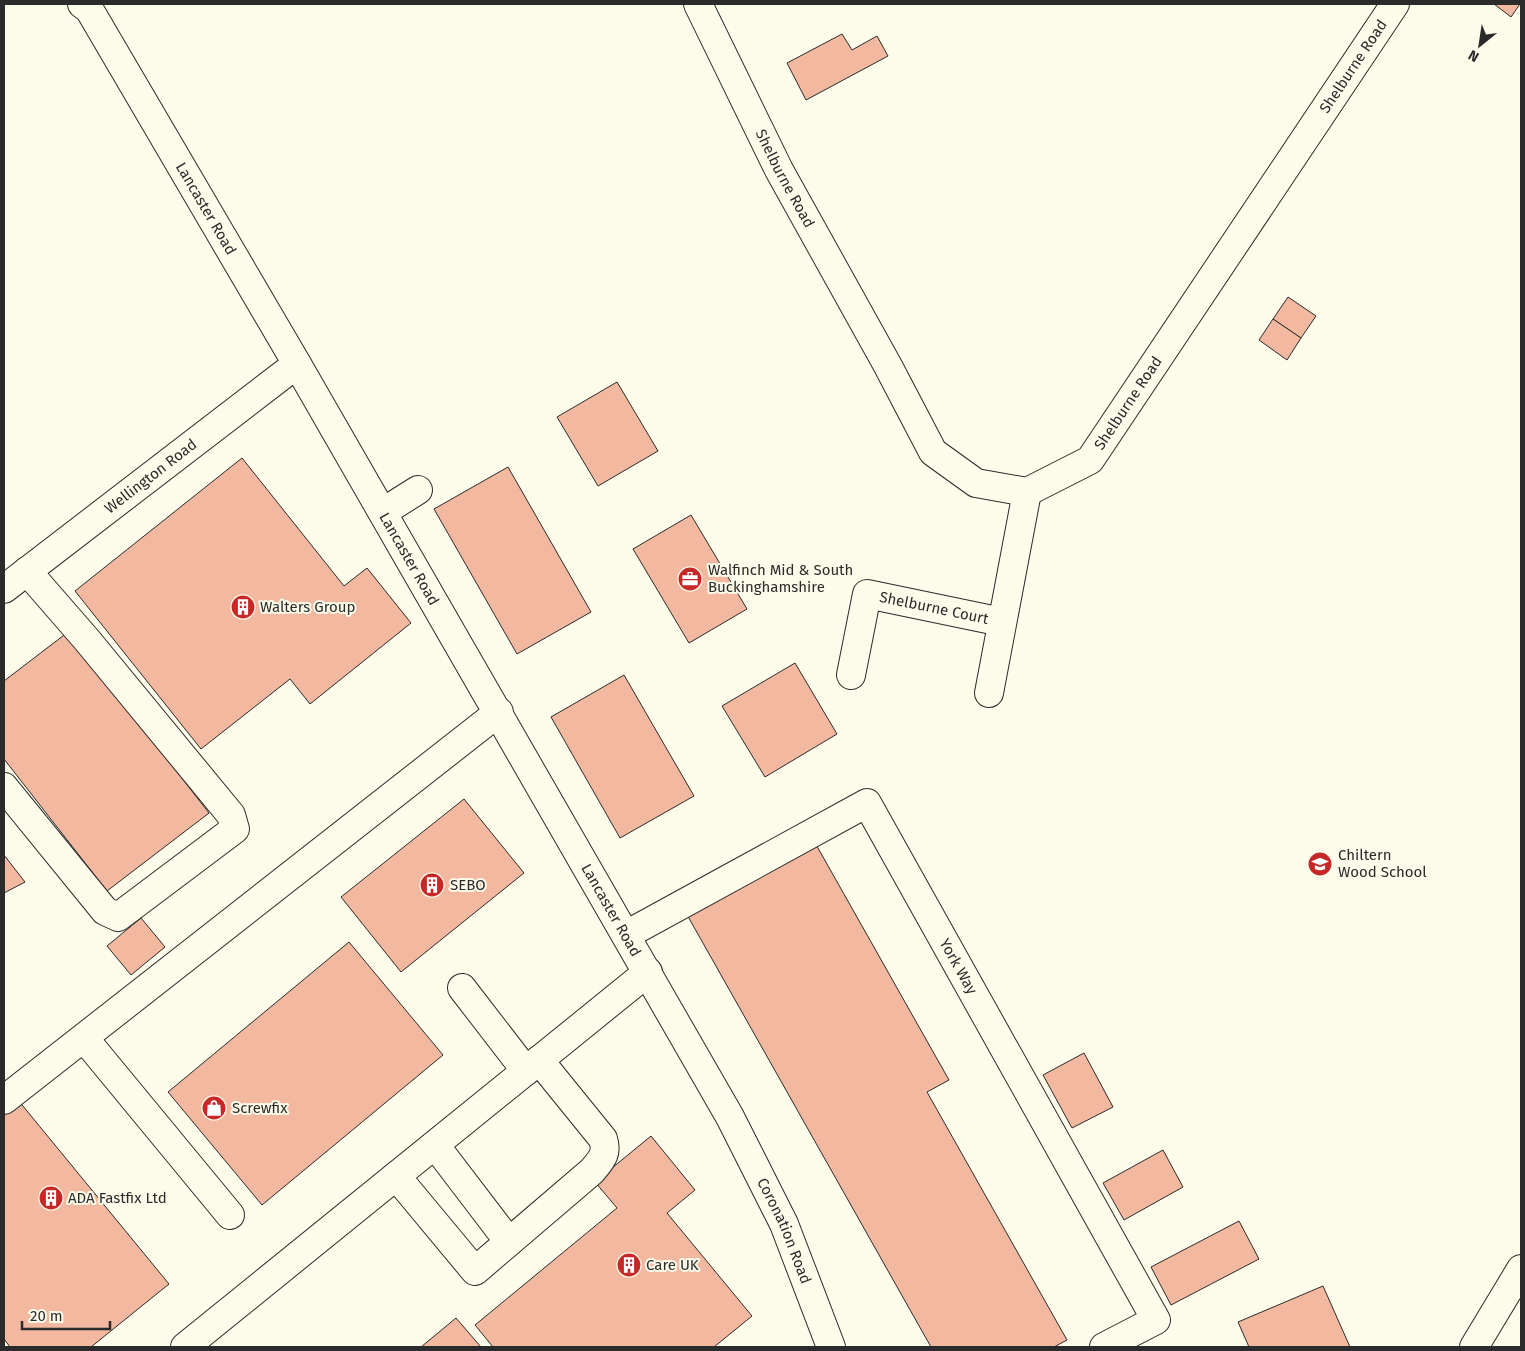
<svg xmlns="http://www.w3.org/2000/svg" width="1525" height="1351" font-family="'Fira Sans',sans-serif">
  <rect width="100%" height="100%" fill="#fdfbea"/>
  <!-- building -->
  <g fill="#f2b8a0" stroke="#2b2b2b">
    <path d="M1494,4H1520L1511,17Z"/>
    <path d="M842,34L852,50L877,36L888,56L806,100L787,63Z"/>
    <path d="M1288,297L1316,316L1301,338L1273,319Z"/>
    <path d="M1273,319L1301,338L1287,360L1259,340Z"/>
    <path d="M617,382L658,451L598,486L557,417Z"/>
    <path d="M242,458L344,586L367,568L411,623L310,704L290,679L201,749L75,591Z"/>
    <path d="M508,467L591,612L517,654L434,509Z"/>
    <path d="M691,515L747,609L689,643L633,549Z"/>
    <path d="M68,632L209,813L107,891L4,759V681Z"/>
    <path d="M795,663L837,734L765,777L722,706Z"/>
    <path d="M624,675L694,796L620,838L551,717Z"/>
    <path d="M464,799L524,873L401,972L341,897Z"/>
    <path d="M814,841L949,1080L927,1092L1067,1340L1054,1347H931L686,913Z"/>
    <path d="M4,855L25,882L4,893Z"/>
    <path d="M141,918L165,947L131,975L107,946Z"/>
    <path d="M349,942L443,1055L262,1205L168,1092Z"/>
    <path d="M1084,1053L1113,1107L1072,1128L1043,1075Z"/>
    <path d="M18,1100L169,1284L91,1347H10L4,1339V1112Z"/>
    <path d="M651,1136L695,1190L667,1213L752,1316L714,1347H493L475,1325L617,1208L595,1182Z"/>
    <path d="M1163,1150L1183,1187L1124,1220L1103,1183Z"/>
    <path d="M1239,1221L1259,1259L1171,1305L1151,1267Z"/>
    <path d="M1323,1286L1350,1347H1249L1238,1322Z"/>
    <path d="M456,1318L481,1347H421Z"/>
  </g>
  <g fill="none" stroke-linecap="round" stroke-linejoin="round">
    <defs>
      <g id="minor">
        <path id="s1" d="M82,4L89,9L297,364L730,1117L784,1224L831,1347"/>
        <path id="s2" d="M698,4L779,170L888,366L933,452L976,483L1027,492L1090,460L1395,4"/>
        <path d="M383,512L418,490"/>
        <path id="s3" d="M4,589L297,364"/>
        <path id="s4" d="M851,675L867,594L1002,622"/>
        <path d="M989,693L1027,492"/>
        <path d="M4,787L105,911L118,917L235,829L231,815L87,640L27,571"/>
        <path id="s5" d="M626,935L867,803L1156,1320L1104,1347"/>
        <path d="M462,988L526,1071"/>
        <path d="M84,1038L230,1215"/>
        <path d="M4,1100L499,712"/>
        <path d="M435,1145L509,1242"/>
        <path d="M396,1176L475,1271L592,1171C601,1160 608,1154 603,1139L539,1060"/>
        <path d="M185,1347L648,972"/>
        <path d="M1474,1347L1521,1269"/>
      </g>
    </defs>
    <!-- minor casing -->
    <use href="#minor" stroke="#2b2b2b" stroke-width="30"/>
    <!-- minor -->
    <use href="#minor" stroke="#fdfbea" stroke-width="28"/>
  </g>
  <!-- icons -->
  <defs>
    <symbol id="office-disc" viewBox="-11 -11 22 22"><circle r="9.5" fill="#c62828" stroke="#fdfbea"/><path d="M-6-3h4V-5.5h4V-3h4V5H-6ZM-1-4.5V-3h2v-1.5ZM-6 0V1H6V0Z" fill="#fff"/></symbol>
    <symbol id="building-disc" viewBox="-11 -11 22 22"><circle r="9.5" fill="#c62828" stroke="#fdfbea"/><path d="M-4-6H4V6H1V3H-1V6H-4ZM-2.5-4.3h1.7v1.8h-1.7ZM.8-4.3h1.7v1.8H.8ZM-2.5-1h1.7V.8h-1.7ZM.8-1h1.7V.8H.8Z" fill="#fff"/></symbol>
    <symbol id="school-disc" viewBox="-11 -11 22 22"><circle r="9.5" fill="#c62828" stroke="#fdfbea"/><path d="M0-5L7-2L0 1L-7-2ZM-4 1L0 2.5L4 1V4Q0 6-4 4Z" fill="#fff"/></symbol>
    <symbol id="shop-disc" viewBox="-11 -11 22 22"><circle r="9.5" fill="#c62828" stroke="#fdfbea"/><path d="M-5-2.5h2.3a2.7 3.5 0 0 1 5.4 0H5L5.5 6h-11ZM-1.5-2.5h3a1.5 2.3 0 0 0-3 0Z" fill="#fff"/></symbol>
  </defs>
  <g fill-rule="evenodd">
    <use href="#office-disc" x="676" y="565" width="28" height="28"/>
    <use href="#building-disc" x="229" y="593" width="28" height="28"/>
    <use href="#school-disc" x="1306" y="850" width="28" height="28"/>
    <use href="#building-disc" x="418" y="871" width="28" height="28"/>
    <use href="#shop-disc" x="200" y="1094" width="28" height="28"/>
    <use href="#building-disc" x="37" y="1184" width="28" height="28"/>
    <use href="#building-disc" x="615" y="1251" width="28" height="28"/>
  </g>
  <g text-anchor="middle" stroke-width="4" stroke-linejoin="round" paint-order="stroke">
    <!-- street labels -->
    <g font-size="15" fill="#2b2b2b" stroke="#fdfbea">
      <text dy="5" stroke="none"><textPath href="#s2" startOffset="1155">Shelburne Road</textPath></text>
      <text dy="5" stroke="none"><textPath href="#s2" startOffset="195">Shelburne Road</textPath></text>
      <text dy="5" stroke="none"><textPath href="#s1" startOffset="240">Lancaster Road</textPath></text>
      <text dy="5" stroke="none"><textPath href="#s2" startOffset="750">Shelburne Road</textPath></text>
      <text dy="5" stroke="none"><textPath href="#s3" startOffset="185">Wellington Road</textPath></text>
      <text dy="5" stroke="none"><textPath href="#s1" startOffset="645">Lancaster Road</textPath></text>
      <text dy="5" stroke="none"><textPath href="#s4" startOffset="151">Shelburne Court</textPath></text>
      <text dy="5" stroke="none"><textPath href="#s1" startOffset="1050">Lancaster Road</textPath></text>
      <text dy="5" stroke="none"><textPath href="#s5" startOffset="462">York Way</textPath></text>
      <text dy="5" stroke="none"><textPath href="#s1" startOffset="1415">Coronation Road</textPath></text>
    </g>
    <!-- poi labels -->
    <g font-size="15" fill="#2b2b2b" stroke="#fdfbea" text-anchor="start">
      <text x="708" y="575">Walfinch Mid &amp; South<tspan x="708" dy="17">Buckinghamshire</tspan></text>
      <text x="260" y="612">Walters Group</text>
      <text x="1338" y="860">Chiltern<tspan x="1338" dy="17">Wood School</tspan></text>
      <text x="450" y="890">SEBO</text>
      <text x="232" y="1113">Screwfix</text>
      <text x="68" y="1203">ADA Fastfix Ltd</text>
      <text x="646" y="1270">Care UK</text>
    </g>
  </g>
  <!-- border -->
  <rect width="1525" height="1351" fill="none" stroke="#2b2b2b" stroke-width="10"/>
  <!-- north arrow -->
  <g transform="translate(1480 45) rotate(210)" stroke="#fdfbea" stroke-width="4" paint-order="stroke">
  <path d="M0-4L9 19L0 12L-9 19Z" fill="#2b2b2b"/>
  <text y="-8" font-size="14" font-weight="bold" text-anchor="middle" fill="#2b2b2b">N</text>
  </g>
  <!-- scale -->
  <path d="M22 1321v8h88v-8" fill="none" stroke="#2b2b2b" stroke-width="2.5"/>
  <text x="30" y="1321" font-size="15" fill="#2b2b2b" stroke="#fdfbea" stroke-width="4" paint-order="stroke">20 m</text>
</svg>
